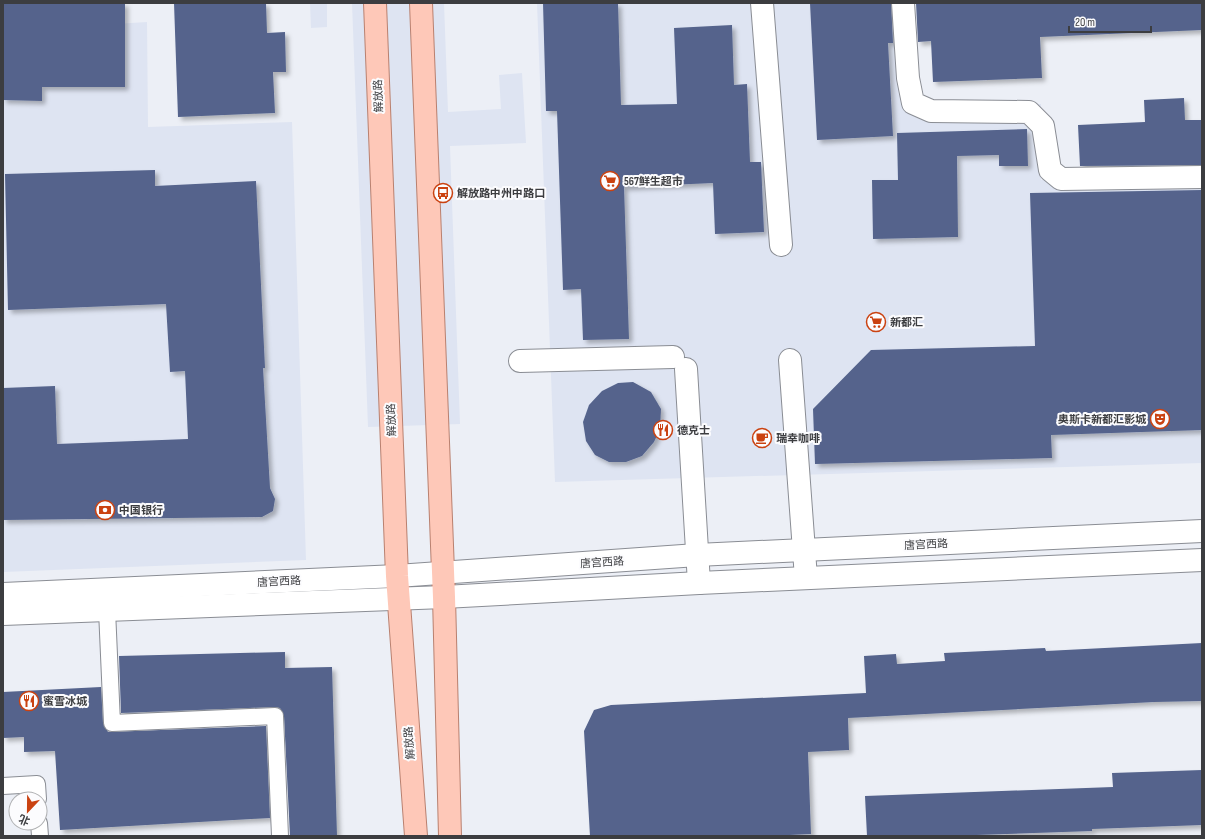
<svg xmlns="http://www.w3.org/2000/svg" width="1205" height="839" font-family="'Sofia Sans Condensed','Noto Sans SC',sans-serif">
  <defs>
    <filter id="shadow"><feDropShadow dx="3.5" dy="3.5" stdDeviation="2" flood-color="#0004"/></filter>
  </defs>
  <rect width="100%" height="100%" fill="#eceff6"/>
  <!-- built -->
  <g fill="#dee4f2">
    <path d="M3,3L67,27L147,22L148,127L292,122L306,560L3,572Z"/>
    <path d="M310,3H327V27L311,28Z"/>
    <path d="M352,3H444L448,112L501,109L499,75L522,73L526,143L450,146L460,424L368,427Z"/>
    <path d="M537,3H905L913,103L1041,104V180L1202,182V463L555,482Z"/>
  </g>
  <!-- building -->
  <g fill="#54638c" filter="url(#shadow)">
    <path d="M3,3H125V87H42V101L3,100Z"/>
    <path d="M174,3H266L267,33L285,32L286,72H273L275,113L178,117Z"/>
    <path d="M543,3H618L621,105L677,104L674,28L732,25L734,85L747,84L750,162H761L764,232L715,234L713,183L624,187L629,339L583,340L581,289L563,290L557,111H546Z"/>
    <path d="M810,3H891L893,43H888L893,136L817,140Z"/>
    <path d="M916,3H1202V30L1040,37L1042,78L933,82L931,41L918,42Z"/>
    <path d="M1184,98L1185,120H1202V165L1080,166L1078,125L1145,122L1144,100Z"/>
    <path d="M1027,129L1028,166H999V155L957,156L958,237L873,239L872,180H898L897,133Z"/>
    <path d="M155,170V186L256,181L265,368H263L270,488L275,499L273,511L262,517L3,520V388L55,386L57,444L188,439L185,371L170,372L166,304L8,310L5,174Z"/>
    <path d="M1202,190V430L1051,435L1052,458L815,464L813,409L871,350L1035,346L1030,193Z"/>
    <path d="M633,382L651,392L661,409L660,429L654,442L642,456L626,462H609L595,455L586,441L583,422L589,405L602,391L618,383Z"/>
    <path d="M1202,643V701L1154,702L848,718L849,750L808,752L811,834L768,836H590L584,731L594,710L611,705L866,693L864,656L896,654L897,664L945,661L944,653L1045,648L1046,651Z"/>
    <path d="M285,652V668L332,667L337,836H290L284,716L280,708L275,707L121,713L119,656Z"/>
    <path d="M101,687L103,723L108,732L266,726L270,818L60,830L55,751L24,752V737L3,738V692Z"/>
    <path d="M1202,770V825L1092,829V831L946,836H867L865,796L1113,787L1112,773Z"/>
  </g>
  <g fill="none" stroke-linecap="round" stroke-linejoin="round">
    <defs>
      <g id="service">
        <path d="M107,610L112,723L275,716L280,836"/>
        <path d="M3,786L37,784L38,799"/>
        <path d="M39,823L40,836"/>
      </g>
      <g id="pedestrian">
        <path d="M762,3L781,245"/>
        <path d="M903,3L908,78L913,103L931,111L1029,112L1043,126L1050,170L1061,179L1202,177"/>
        <path d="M790,360L806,578"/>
        <path d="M520,361L673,357"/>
        <path d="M686,369L699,583"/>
      </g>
      <g id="secondary">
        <path d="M3,594L397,576L697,555L1202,531"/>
        <path d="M3,614L444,597L699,583L1202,560"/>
      </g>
      <g id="primary">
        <path d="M375,3L397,576L416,836"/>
        <path d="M421,3L444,597L450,836"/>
      </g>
    </defs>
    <!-- service casing -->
    <use href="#service" stroke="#8a8d94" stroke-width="18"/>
    <!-- pedestrian casing -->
    <use href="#pedestrian" stroke="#8a8d94" stroke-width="24"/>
    <!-- secondary casing -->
    <use href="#secondary" stroke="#8a8d94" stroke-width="24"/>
    <!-- primary casing -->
    <use href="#primary" stroke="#b9806f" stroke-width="24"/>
    <!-- service -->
    <use href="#service" stroke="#fff" stroke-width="16"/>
    <!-- pedestrian -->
    <use href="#pedestrian" stroke="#fff" stroke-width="22"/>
    <!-- secondary -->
    <use href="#secondary" stroke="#fff" stroke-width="22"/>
    <!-- primary -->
    <use href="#primary" stroke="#fec8b8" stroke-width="22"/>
  </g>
  <!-- icons -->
  <defs>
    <symbol id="supermarket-ring" viewBox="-11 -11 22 22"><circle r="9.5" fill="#fcfcfe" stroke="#ca4211" stroke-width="1.5"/><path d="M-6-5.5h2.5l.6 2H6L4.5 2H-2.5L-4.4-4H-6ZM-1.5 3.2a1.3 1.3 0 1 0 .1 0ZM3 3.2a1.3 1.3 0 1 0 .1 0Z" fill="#ca4211"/></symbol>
    <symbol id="bus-ring" viewBox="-11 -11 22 22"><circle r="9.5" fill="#fcfcfe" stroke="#ca4211" stroke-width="1.5"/><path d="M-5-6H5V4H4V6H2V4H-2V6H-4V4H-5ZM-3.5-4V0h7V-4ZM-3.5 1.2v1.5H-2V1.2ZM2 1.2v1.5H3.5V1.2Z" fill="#ca4211"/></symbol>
    <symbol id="theatre-ring" viewBox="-11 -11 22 22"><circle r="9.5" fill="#fcfcfe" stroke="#ca4211" stroke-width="1.5"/><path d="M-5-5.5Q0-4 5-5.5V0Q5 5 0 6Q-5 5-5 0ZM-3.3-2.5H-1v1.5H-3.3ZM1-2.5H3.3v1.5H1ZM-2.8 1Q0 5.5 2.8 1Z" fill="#ca4211"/></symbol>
    <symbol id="restaurant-ring" viewBox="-11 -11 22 22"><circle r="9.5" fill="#fcfcfe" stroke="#ca4211" stroke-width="1.5"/><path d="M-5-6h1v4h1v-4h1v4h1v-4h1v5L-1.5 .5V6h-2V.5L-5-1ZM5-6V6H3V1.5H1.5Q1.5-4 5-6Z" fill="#ca4211"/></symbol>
    <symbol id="cafe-ring" viewBox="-11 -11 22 22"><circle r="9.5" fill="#fcfcfe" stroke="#ca4211" stroke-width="1.5"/><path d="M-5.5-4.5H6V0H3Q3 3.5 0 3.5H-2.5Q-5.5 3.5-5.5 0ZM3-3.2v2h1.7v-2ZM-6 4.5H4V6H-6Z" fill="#ca4211"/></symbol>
    <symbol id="bank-ring" viewBox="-11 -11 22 22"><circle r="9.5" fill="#fcfcfe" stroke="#ca4211" stroke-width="1.5"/><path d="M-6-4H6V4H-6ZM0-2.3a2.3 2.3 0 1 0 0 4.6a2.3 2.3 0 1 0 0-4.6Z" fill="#ca4211"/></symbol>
  </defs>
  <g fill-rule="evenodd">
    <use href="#supermarket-ring" x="599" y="170" width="22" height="22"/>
    <use href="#bus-ring" x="432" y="182" width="22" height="22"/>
    <use href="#supermarket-ring" x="865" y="311" width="22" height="22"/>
    <use href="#theatre-ring" x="1149" y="408" width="22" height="22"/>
    <use href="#restaurant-ring" x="652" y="419" width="22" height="22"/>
    <use href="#cafe-ring" x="751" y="427" width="22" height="22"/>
    <use href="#bank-ring" x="94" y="499" width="22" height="22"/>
    <use href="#restaurant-ring" x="18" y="690" width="22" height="22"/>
  </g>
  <g text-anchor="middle" stroke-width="4" stroke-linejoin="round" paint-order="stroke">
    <!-- street labels -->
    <g font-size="11" fill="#3c3d40" stroke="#fcfcfe">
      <text transform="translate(378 96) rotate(-92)" y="4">解放路</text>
      <text transform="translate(391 420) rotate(-92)" y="4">解放路</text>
      <text transform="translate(926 544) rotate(-3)" y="4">唐宫西路</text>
      <text transform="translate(602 562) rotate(-4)" y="4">唐宫西路</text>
      <text transform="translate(279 581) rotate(-3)" y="4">唐宫西路</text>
      <text transform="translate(409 743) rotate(-94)" y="4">解放路</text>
    </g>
    <!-- poi labels -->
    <g font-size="11" font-weight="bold" fill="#3c3d40" stroke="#fcfcfe" text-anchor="start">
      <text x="624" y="185">567鲜生超市</text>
      <text x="457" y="197">解放路中州中路口</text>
      <text x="890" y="326">新都汇</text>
      <text x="1146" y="423" text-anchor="end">奥斯卡新都汇影城</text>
      <text x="677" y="434">德克士</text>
      <text x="776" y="442">瑞幸咖啡</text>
      <text x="119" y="514">中国银行</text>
      <text x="43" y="705">蜜雪冰城</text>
    </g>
  </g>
  <!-- border -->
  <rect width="1205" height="839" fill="none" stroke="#3c3d40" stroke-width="8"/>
  <!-- north arrow -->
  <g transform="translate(28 811) rotate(202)"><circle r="19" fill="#fcfcfe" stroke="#afb0b2"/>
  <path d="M0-3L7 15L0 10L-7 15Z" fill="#ca4211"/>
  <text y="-6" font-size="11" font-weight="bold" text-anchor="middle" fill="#3c3d40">北</text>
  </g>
  <!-- scale -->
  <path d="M1069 26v6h82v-6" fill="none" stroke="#3c3d40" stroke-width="2"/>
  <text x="1075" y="26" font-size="12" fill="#3c3d40" stroke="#fcfcfe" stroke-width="3" paint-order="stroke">20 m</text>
</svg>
